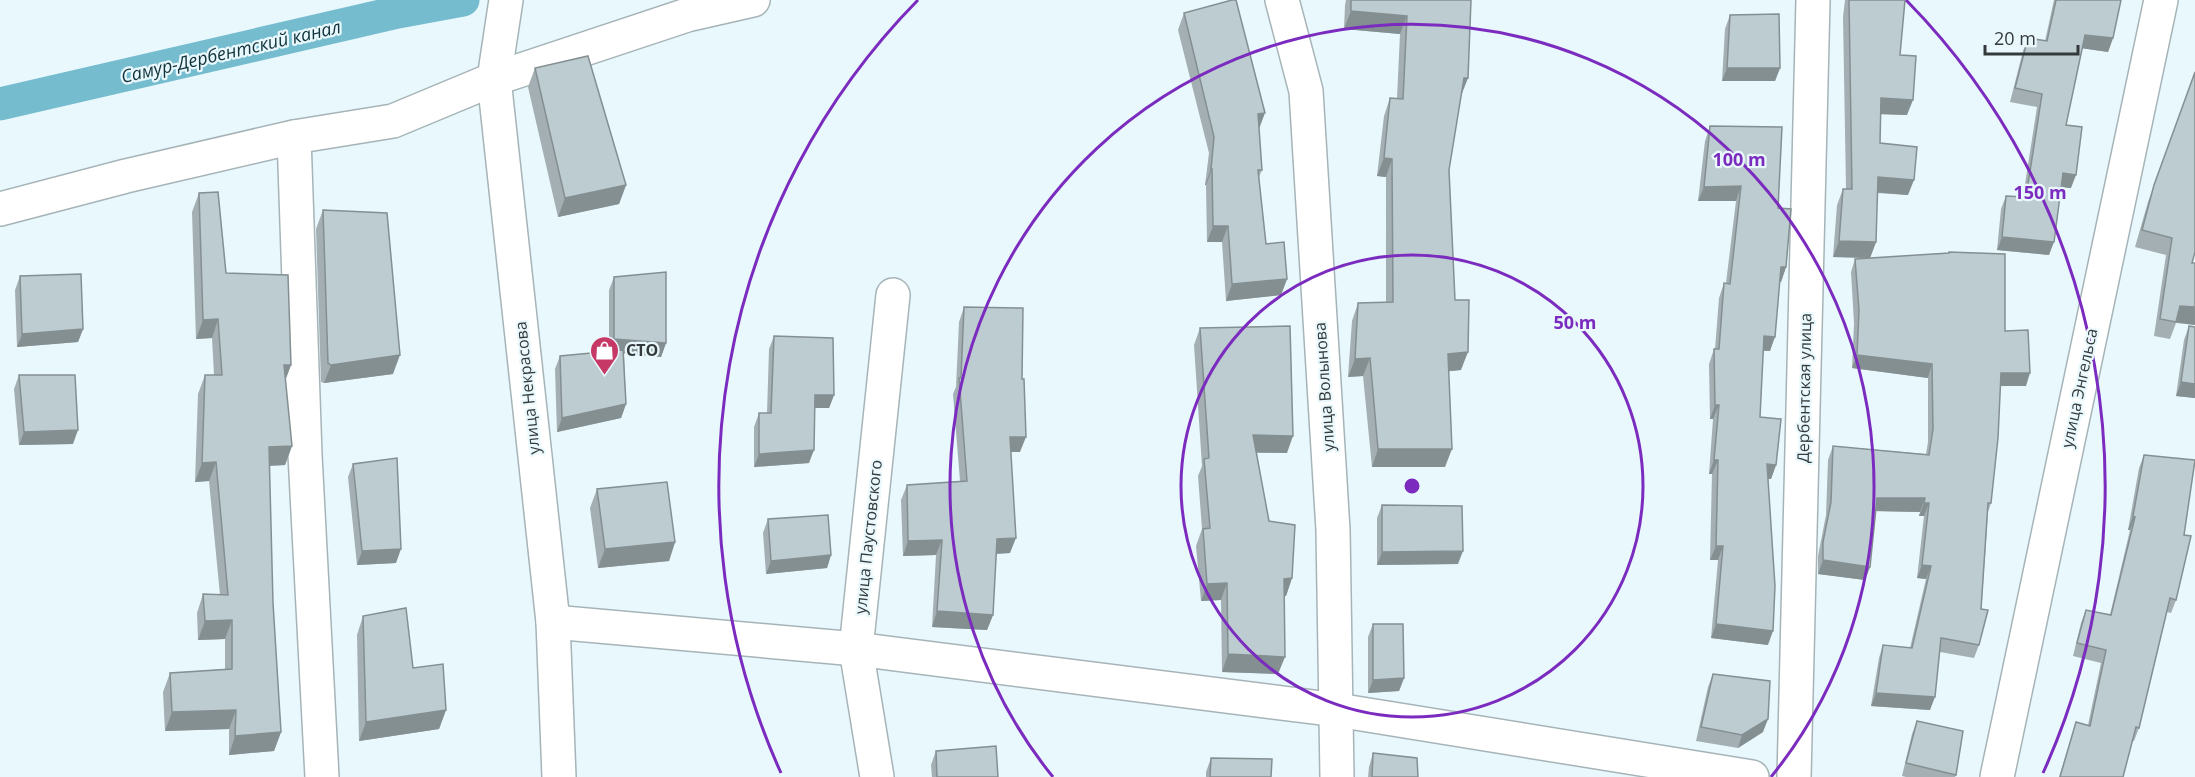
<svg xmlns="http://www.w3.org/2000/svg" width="2195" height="777" font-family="'Open Sans',sans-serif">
  <rect width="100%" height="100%" fill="#e9f8fc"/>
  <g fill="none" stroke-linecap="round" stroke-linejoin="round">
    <!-- canal -->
    <path stroke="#76bccf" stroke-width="33" d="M0,104L398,12L463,0"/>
    <defs>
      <g id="minor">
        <path d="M506,0L494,79L553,622L559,777"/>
        <path d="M1282,0L1306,91L1333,530L1337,777"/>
        <path d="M294,137L305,455L322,777"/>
        <path d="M0,209L126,176L294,137L393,121L494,79L687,15L753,0"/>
        <path d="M553,622L856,649L1337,710L1752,777"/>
        <path d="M877,777L856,649L893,295"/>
        <path d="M1794,777L1813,0"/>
        <path d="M1997,777L2161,0"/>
      </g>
    </defs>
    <!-- minor casing -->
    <use href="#minor" stroke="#a6b4b8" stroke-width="36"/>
    <!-- minor -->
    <use href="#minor" stroke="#fff" stroke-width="33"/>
  </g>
  <!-- wall -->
  <g fill="#a3afb3">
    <path d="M1346,0H1471L1461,96L1449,170L1455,300L1461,370L1449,371L1445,467H1372L1363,376L1348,377L1352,321L1358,303L1386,302V177L1377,176L1384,116L1390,98H1397L1400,34L1344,29L1345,5Z"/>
    <path d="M1845,0H1905L1900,55L1907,115L1881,114L1880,143L1908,195L1877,193L1876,242L1870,258L1833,257L1837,205L1843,189H1846L1843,17Z"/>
    <path d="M2054,0H2121L2113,38L2108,52L2082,48L2066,125L2071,188L2061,187L2049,255L1997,250L2001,209L2006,196L2023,197L2037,107L2010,102L2023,51L2028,38L2045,41Z"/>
    <path d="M1184,13L1259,129L1262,170L1259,177L1266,244L1287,279L1281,295L1226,301L1222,242H1207L1206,185H1205L1209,153L1178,30Z"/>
    <path d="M1730,15L1780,68L1775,81H1722L1725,29Z"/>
    <path d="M535,68L626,185L619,204L558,217L528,87Z"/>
    <path d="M2195,72L2192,263H2195V325L2176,323L2170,339L2154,336L2166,255L2135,247L2148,202Z"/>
    <path d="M1710,126L1778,208L1786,267L1781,282H1780L1770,351H1763L1760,417L1776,465L1771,479H1768V645L1711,638L1718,560H1710L1712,474H1709L1713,419H1710L1709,364L1714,349H1715L1719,298L1724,283H1726L1736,201H1698L1705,141Z"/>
    <path d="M199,193L226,273L291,365L285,380L292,446L285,465L269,466L273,603L281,732L274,751L229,755V729L165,731L163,692L170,673L225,669V639L198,640L197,613L203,594L220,595L209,481L195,482L198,394L205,375H214L212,338L196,339L192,212Z"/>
    <path d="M323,210L393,374L324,383L321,382L316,229Z"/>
    <path d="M1949,252L2005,331L2026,386H2000L1991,503L1988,512L1979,645L1974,658L1940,652L1930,710L1871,706L1879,658L1883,645L1910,648L1926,579L1917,578L1924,516H1919L1920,512L1876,511L1870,567L1865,580L1818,574V556L1826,515L1828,460L1833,446L1926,454L1928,442V378L1852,368L1854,323L1851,272L1855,259L1948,253Z"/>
    <path d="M20,276L83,329L78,342L17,347L15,290Z"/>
    <path d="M614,277L666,343L661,357L624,353L626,404L621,418L557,432L555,369L560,356L609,351V290Z"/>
    <path d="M964,307L1020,452H1011L1010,553L996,554L993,615L987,630L932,627L936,555L903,556L901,500L907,485L960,481L953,394L956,387L959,322Z"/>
    <path d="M2189,326L2195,327V398L2176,396L2184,340Z"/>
    <path d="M1200,328L1287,453H1256L1269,521L1292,578L1286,596H1284L1278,674L1222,672L1221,600L1201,601L1196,546L1202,529L1198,476L1202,466L1194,345Z"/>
    <path d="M774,336L834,395L829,408H815L809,463L754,467V427L759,413H767L769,349Z"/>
    <path d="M19,375L73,444L19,445L14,389Z"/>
    <path d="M2144,455L2184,535L2176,600L2171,613L2167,612L2139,728L2134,741H2132L2123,777H2059L2076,722L2088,725L2101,663L2073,656L2081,623L2086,610L2110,615L2130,530H2128L2139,468Z"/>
    <path d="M353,464L396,563L357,565L348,477Z"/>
    <path d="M597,489L675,542L669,561L598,568L590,508Z"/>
    <path d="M1382,505L1458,564L1377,565V518Z"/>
    <path d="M768,519L831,555L827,568L766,574L763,533Z"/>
    <path d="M363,616L413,668L446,710L439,729L359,741L357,635Z"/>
    <path d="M1373,624L1404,678L1399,691L1368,693V637Z"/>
    <path d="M1713,674L1763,732L1738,748L1696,741L1708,687Z"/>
    <path d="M1917,721L1956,775L1955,777H1906L1902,776L1912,734Z"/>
    <path d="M936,751L998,777H932L931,765Z"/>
    <path d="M1373,753L1418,777H1368L1369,767Z"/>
    <path d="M1211,758L1271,777H1206V772Z"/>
  </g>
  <!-- shaded-wall -->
  <g fill="#848f92">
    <path d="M1351,11L1407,16L1400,34L1344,29Z"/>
    <path d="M2085,35L2113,38L2108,52L2080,48Z"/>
    <path d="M1727,68H1780L1775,81H1722Z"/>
    <path d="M1464,78H1468L1461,96Z"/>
    <path d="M1881,98L1913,100L1907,115L1875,114Z"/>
    <path d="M1265,113L1259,129L1258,114Z"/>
    <path d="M1384,158L1392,159L1386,177L1377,176Z"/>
    <path d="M1211,169H1212L1206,185H1205Z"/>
    <path d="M2063,173L2076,175L2071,188L2058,187Z"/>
    <path d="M1878,177L1914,180L1908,195L1872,192Z"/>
    <path d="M626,185L619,204L558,217L565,198Z"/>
    <path d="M1741,186L1736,201H1698L1704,187Z"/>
    <path d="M1213,226H1228L1222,242H1207Z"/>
    <path d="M2002,237L2054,242L2049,255L1997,250Z"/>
    <path d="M1839,241L1876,242L1870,258L1833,257Z"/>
    <path d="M1781,267H1786L1781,282L1776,281Z"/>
    <path d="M1287,279L1281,295L1226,301L1232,284Z"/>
    <path d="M2180,306L2195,307V325L2174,322Z"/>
    <path d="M218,319L212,338L196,339L203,320Z"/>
    <path d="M83,329L78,342L17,347L22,334Z"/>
    <path d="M1764,336L1775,337L1770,351L1759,350Z"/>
    <path d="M614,339L666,343L661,357L609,352Z"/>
    <path d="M1468,352L1461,370L1441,372L1448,354Z"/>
    <path d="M400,355L393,374L324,383L331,365Z"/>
    <path d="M1857,355L1932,364L1928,378L1852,368Z"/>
    <path d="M1370,358L1363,376L1348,377L1355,359Z"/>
    <path d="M284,365H291L284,384Z"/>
    <path d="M2001,373H2030L2026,386H1996Z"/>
    <path d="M2181,382L2195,384V398L2176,396Z"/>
    <path d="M815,395H834L829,408H811Z"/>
    <path d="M626,404L621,418L557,432L562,418Z"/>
    <path d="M1715,405H1719L1713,419H1710Z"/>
    <path d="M78,430L73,444L19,445L24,432Z"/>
    <path d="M1253,435L1293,436L1287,453L1247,452Z"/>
    <path d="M1010,437H1026L1020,452H1004Z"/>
    <path d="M292,446L285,465L262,466L269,447Z"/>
    <path d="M1378,449H1452L1445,467H1372Z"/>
    <path d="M814,450L809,463L754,467L759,454Z"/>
    <path d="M1714,460H1718L1712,474H1709Z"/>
    <path d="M216,462L209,481L195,482L202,463Z"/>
    <path d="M1767,464L1776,465L1771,479L1762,478Z"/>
    <path d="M1877,498H1925L1920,512L1872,511Z"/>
    <path d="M1924,503H1929L1924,516H1919Z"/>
    <path d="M2133,516L2135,517L2130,530H2128Z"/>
    <path d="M1016,538L1010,553L991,554L997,539Z"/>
    <path d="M942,540L936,555L903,556L908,541Z"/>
    <path d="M675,542L669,561L598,568L605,549Z"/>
    <path d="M1716,546H1723L1718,560H1710Z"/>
    <path d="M401,549L396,563L357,565L362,551Z"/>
    <path d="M1463,551L1458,564L1377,565L1382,552Z"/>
    <path d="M831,555L827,568L766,574L771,561Z"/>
    <path d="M1823,560L1870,567L1865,580L1818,574Z"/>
    <path d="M1922,565L1931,566L1926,579L1917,578Z"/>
    <path d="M1292,578L1286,596H1277L1284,579Z"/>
    <path d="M1227,583L1221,600L1201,601L1207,584Z"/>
    <path d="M937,611L993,615L987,630L932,627Z"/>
    <path d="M232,620L225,639L198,640L205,621Z"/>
    <path d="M1716,624L1773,631L1768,645L1711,638Z"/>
    <path d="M1228,654L1285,657L1278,674L1222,672Z"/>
    <path d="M1404,678L1399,691L1368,693L1373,680Z"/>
    <path d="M1876,693L1935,697L1930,710L1871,706Z"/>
    <path d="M236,710L229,729L165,731L172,712Z"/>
    <path d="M446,710L439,729L359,741L366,722Z"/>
    <path d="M1768,719L1763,732L1738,748L1742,735Z"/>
    <path d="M281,732L274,751L229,755L235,736Z"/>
  </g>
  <!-- building -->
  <g fill="#bdccd0" stroke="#848f92" stroke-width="1.5">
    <path d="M1232,0H1236L1265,113L1258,114L1262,170H1258L1266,244L1284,242L1287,279L1232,284L1228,226H1213L1212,169H1211L1214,137L1184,13Z"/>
    <path d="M1351,0H1471L1468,78H1464L1449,170L1455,300H1469L1468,352L1448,354L1452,449H1378L1370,358L1355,359L1358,303L1393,302L1392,159L1384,158L1390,98L1403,99L1407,16L1351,11Z"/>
    <path d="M1849,0H1905L1900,55L1916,56L1913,100L1881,98L1880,143L1917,147L1914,180L1878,177L1876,242L1839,241L1843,189H1852Z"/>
    <path d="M2056,0H2121L2113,38L2085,35L2066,125L2082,127L2076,175L2063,173L2054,242L2002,237L2006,196L2026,197L2042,94L2015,88L2028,38L2047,41Z"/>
    <path d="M1779,14L1780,68H1727L1730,15Z"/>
    <path d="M588,56L626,185L565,198L535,68Z"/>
    <path d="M2195,72V252L2192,263H2195V307L2180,306L2176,322L2160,319L2172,238L2142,230L2154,185Z"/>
    <path d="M1710,126L1782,127L1778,208L1791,209L1786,267H1781L1775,337L1764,336L1760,417L1781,419L1776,465L1767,464L1775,586L1773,631L1716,624L1723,546H1716L1718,460H1714L1719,405H1715L1714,349H1719L1724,283L1730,284L1741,186L1704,187Z"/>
    <path d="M218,192L226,273L288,275L291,365H284L292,446L269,447L273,603L281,732L235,736L236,710L172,712L170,673L232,669V620L205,621L203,594L228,595L216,462L202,463L205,375H222L218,319L203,320L199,193Z"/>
    <path d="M323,210L387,213L400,355L331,365L328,363Z"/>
    <path d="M1949,252L2005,254V331L2028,330L2030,373H2001L1998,438L1991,503H1988L1981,609L1988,610L1979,645L1941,638L1935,697L1876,693L1883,645L1912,648L1931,566L1922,565L1929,503H1924L1925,498H1877L1870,567L1823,560V542L1831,502L1833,446L1929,455L1933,429L1932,364L1857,355L1859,310L1855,259L1949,253Z"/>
    <path d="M666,272V343L614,339V277Z"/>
    <path d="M81,274L83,329L22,334L20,276Z"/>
    <path d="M964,307L1023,308L1022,379H1024L1026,437H1010L1016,538L997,539L993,615L937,611L942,540L908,541L907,485L967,481L959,378H961Z"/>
    <path d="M1290,326L1293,436L1253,435L1269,521L1295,525L1292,578L1284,579L1285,657L1228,654L1227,583L1207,584L1203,529L1210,528L1204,459L1209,458L1200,328Z"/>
    <path d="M2189,326L2195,327V384L2181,382Z"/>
    <path d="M774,336L833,338L834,395H815L814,450L759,454V413H771Z"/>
    <path d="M623,350L626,404L562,418L560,356Z"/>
    <path d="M19,375H75L78,430L24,432Z"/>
    <path d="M2144,455L2195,460L2184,535L2191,536L2176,600L2170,598L2139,728L2136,727L2123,777H2060L2076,722L2090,726L2106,650L2077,643L2086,610L2111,615L2135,517L2133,516Z"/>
    <path d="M397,458L401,549L362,551L353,464Z"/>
    <path d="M667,482L675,542L605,549L597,489Z"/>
    <path d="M1382,505L1462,506L1463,551L1382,552Z"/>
    <path d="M828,515L831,555L771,561L768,519Z"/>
    <path d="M406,608L413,668L443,664L446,710L366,722L363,616Z"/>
    <path d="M1373,624H1403L1404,678L1373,680Z"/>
    <path d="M1713,674L1770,681L1768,719L1742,735L1701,727Z"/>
    <path d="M1917,721L1963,731L1956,775L1906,763Z"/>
    <path d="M996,746L998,777H937L936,751Z"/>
    <path d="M1373,753L1417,758L1418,777H1372Z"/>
    <path d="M1211,758L1272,759L1271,777H1210Z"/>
  </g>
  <!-- distance rings -->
  <g fill="none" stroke="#7b2cbf" stroke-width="3">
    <circle cx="1412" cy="486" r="231"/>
    <path d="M1053 777A462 462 0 1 1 1771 777"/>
    <path d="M781 773A693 693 0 0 1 918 0M1906 0A693 693 0 0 1 2043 773"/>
  </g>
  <!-- icons -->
  <defs>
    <symbol id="shop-pin" viewBox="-11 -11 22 30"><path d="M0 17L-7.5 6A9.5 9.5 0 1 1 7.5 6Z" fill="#c63865" stroke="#e9f8fc"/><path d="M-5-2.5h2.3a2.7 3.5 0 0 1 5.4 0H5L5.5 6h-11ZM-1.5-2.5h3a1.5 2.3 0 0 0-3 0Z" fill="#fff"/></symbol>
  </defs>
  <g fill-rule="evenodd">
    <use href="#shop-pin" x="588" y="334" width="33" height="45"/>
  </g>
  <g text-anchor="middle" stroke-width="4.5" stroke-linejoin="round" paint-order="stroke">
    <!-- poi labels -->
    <g font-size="16" font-weight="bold" fill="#343a3b" stroke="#e9f8fc" text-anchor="start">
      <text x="626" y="356">СТО</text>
    </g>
    <!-- street labels -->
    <g font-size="16" fill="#343a3b" stroke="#e9f8fc">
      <text transform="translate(1324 387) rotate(-94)" y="6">улица Волынова</text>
      <text transform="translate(527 388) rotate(-96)" y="6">улица Некрасова</text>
      <text transform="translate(1804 388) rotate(-89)" y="6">Дербентская улица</text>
      <text transform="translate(2079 388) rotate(-78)" y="6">улица Энгельса</text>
      <text transform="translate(868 537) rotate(-84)" y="6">улица Паустовского</text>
    </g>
    <!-- water labels -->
    <g font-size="18" font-style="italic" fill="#10333b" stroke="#e9f8fc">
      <text transform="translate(231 52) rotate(-13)" y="6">Самур-Дербентский канал</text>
    </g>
  </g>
  <circle cx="1412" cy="486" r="9" fill="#7b2cbf" stroke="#e9f8fc" stroke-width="3"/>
  <g font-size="18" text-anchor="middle" font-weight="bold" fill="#7b2cbf" stroke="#e9f8fc" stroke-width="4.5" stroke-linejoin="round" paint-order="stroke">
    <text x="1739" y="166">100 m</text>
    <text x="2040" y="199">150 m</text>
    <text x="1575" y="329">50 m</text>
  </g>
  <!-- scale -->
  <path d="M1985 45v9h93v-9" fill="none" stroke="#343a3b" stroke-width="3"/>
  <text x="1994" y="45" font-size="18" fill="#343a3b" stroke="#e9f8fc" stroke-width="4.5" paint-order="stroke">20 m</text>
</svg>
